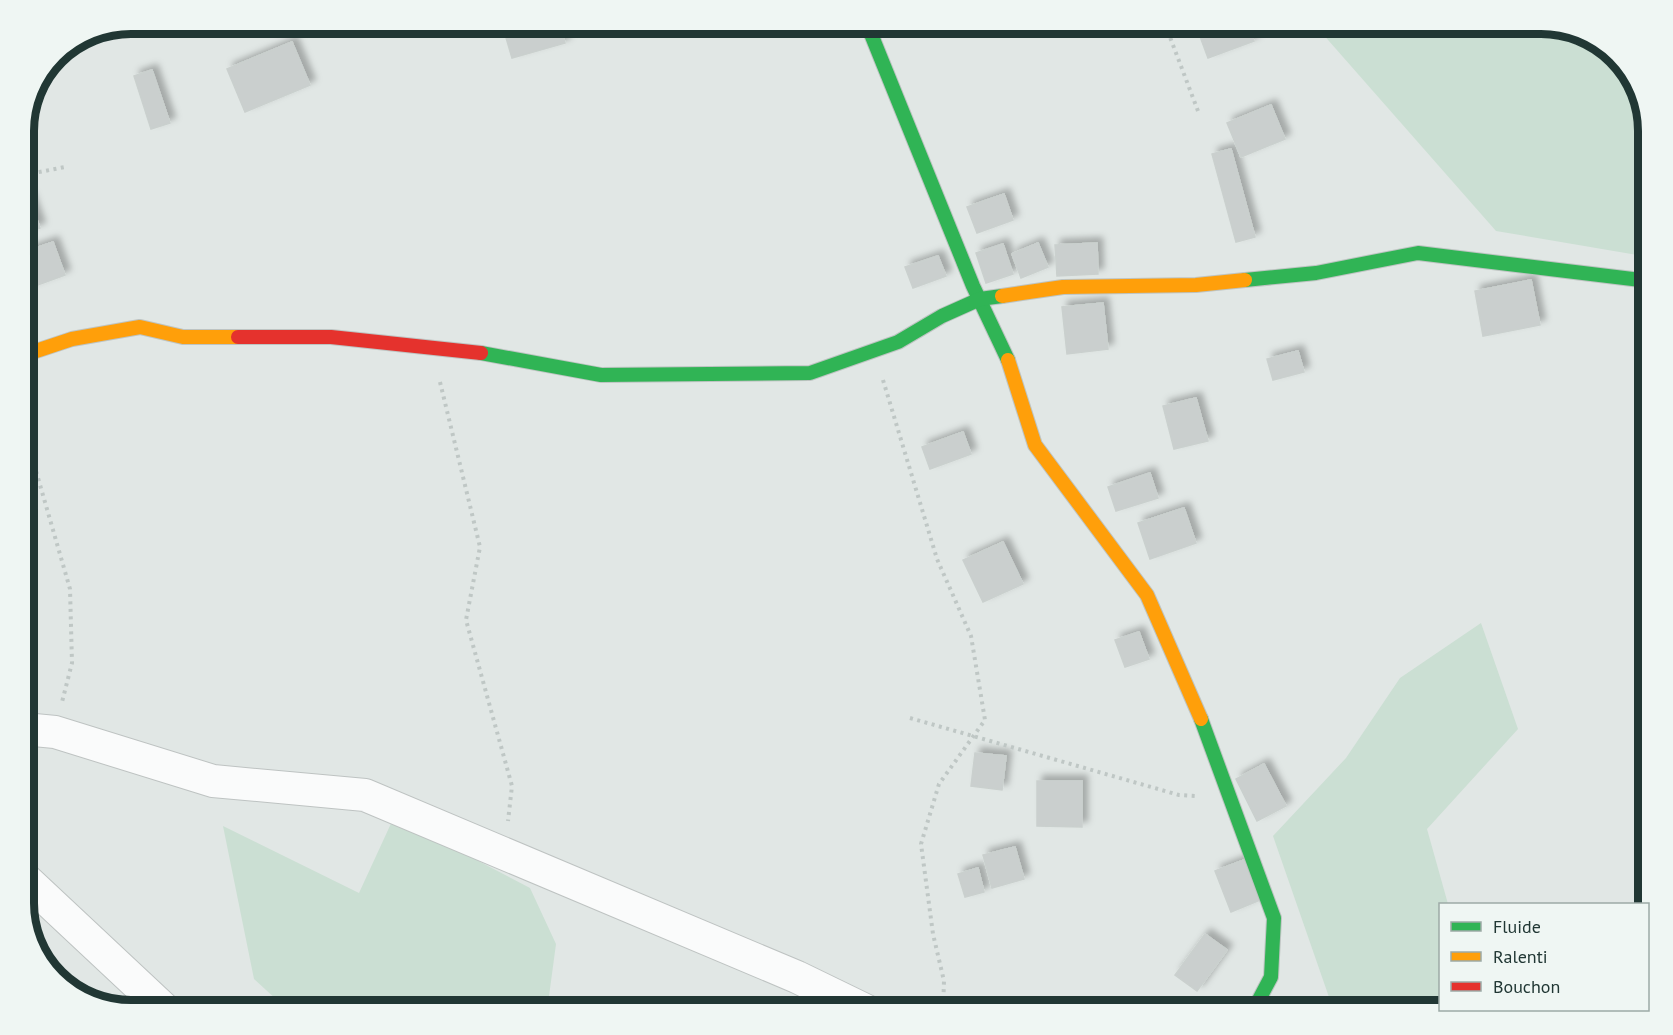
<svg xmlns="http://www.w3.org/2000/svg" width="1673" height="1035" font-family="'PT Sans',sans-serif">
  <defs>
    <filter id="shadow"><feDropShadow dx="5.5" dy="-5.5" stdDeviation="3" flood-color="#0004"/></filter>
  </defs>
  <rect width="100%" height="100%" fill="#e1e7e5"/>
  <!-- green -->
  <g fill="#cbdfd3">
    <path d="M1314,24H1542L1601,42L1635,78L1649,131V257L1496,231Z"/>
    <path d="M1481,623L1518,729L1427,829L1448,904H1440V1010L1449,1011H1331L1330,1000L1273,836L1346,758L1400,678Z"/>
    <path d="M394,817L530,888L556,944L547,1011H289L254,979L223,826L359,893Z"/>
  </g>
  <!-- building -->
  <g fill="#cacfce" stroke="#cad0ce" stroke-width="1.5" filter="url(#shadow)">
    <path d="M502,24H559L565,43L512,58Z"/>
    <path d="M1218,24H1247L1254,41L1208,58L1198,31Z"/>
    <path d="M1247,24H1258L1261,32L1252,36Z"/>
    <path d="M292,42L310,85L245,112L227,69Z"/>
    <path d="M152,70L170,123L151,129L134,76Z"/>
    <path d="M1271,105L1285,139L1241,157L1227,123Z"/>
    <path d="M1231,149L1255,237L1236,242L1212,154Z"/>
    <path d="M1004,194L1013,220L977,233L967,207Z"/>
    <path d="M29,198L40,228L24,233V199Z"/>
    <path d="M53,242L65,275L24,290V252Z"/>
    <path d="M1038,243L1048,267L1021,278L1012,254Z"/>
    <path d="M1097,243L1098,274L1057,276L1055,245Z"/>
    <path d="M1003,244L1013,274L986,283L976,253Z"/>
    <path d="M938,256L946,276L913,288L905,267Z"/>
    <path d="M1531,280L1540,325L1483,336L1475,291Z"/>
    <path d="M1103,303L1108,349L1067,354L1062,307Z"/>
    <path d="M1298,351L1304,372L1273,380L1267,359Z"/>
    <path d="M1196,398L1208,441L1174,449L1163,406Z"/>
    <path d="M963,432L971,454L930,469L922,447Z"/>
    <path d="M1150,473L1158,498L1116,511L1108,487Z"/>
    <path d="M1184,508L1196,543L1150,559L1138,523Z"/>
    <path d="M1003,542L1023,584L983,602L963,560Z"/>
    <path d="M1139,632L1149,659L1125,667L1115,640Z"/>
    <path d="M975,753L1006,756L1002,790L971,786Z"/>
    <path d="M1264,764L1286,806L1257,821L1236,779Z"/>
    <path d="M1037,781H1082V827L1037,826Z"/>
    <path d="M1015,847L1024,879L992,888L983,855Z"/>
    <path d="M1244,860L1260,900L1231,912L1215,871Z"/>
    <path d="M978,868L984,892L965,897L958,874Z"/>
    <path d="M1205,934L1227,950L1197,991L1175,975Z"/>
  </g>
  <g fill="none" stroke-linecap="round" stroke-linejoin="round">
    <defs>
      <path id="lane" d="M24,444L28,443"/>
      <g id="street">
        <path d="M24,729L55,732L213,781L365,795L797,977L867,1011"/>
        <path d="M24,878L166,1011"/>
      </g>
      <g id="fast">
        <path d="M867,24L973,286L1008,360"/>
        <path d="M1245,280L1316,273L1418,253L1649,281"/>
        <path d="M481,353L601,375L810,373L898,342L942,316L980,299L1002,296"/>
        <path d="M1201,719L1274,918L1271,977L1253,1011"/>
      </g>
      <g id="slow">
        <path d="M1002,296L1063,287L1196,285L1245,280"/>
        <path d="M24,355L72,339L140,327L183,337H238"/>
        <path d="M1008,360L1035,445L1147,595L1201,719"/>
      </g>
      <path id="jam" d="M238,337H331L481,353"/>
    </defs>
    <!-- lane casing -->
    <use href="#lane" stroke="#bec3c2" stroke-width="18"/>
    <!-- street casing -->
    <use href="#street" stroke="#bec3c2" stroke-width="34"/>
    <!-- fast casing -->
    <use href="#fast" stroke="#bec4c2" stroke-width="16"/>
    <!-- slow casing -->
    <use href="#slow" stroke="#bec4c2" stroke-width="16"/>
    <!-- jam casing -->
    <use href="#jam" stroke="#bec4c2" stroke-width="16"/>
    <!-- path -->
    <g stroke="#bfc7c5" stroke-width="4" stroke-dasharray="3 4.5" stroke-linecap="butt">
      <path d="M1165,24L1198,111"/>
      <path d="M24,175L65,167"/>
      <path d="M883,380L937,559L971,636L985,720L939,784L921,844L933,934L944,981L943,1011"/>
      <path d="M440,382L480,547L466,620L512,786L508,821"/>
      <path d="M30,421L32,391L30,384"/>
      <path d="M34,464L70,589L72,663L62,702"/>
      <path d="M910,718L1179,795L1196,796"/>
    </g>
    <!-- lane -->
    <use href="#lane" stroke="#fafbfb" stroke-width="15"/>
    <!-- street -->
    <use href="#street" stroke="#fafbfb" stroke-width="32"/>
    <!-- fast -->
    <use href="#fast" stroke="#30b455" stroke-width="14"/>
    <!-- slow -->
    <use href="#slow" stroke="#ff9f0a" stroke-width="14"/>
    <!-- jam -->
    <use href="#jam" stroke="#e5322d" stroke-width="14"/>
  </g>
  <!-- crop -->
  <path d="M0 0H1673V1035H0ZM131 34H1541A97 97 0 0 1 1638 131V903A97 97 0 0 1 1541 1000H131A97 97 0 0 1 34 903V131A97 97 0 0 1 131 34Z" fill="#eff6f3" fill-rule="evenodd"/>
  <path fill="none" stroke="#213734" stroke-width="8" d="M131 34H1541A97 97 0 0 1 1638 131V903A97 97 0 0 1 1541 1000H131A97 97 0 0 1 34 903V131A97 97 0 0 1 131 34Z"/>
  <!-- legend -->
  <rect x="1439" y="903" width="210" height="108" fill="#eff6f3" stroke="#9daaa7" stroke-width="1.5"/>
  <rect x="1451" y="922" width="30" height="9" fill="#30b455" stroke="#9daaa7" stroke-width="1.5"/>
  <text x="1493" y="933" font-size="18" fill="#213734">Fluide</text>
  <rect x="1451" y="952" width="30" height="9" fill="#ff9f0a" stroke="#9daaa7" stroke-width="1.5"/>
  <text x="1493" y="963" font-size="18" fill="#213734">Ralenti</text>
  <rect x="1451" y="982" width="30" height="9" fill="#e5322d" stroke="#9daaa7" stroke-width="1.5"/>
  <text x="1493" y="993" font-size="18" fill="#213734">Bouchon</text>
</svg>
